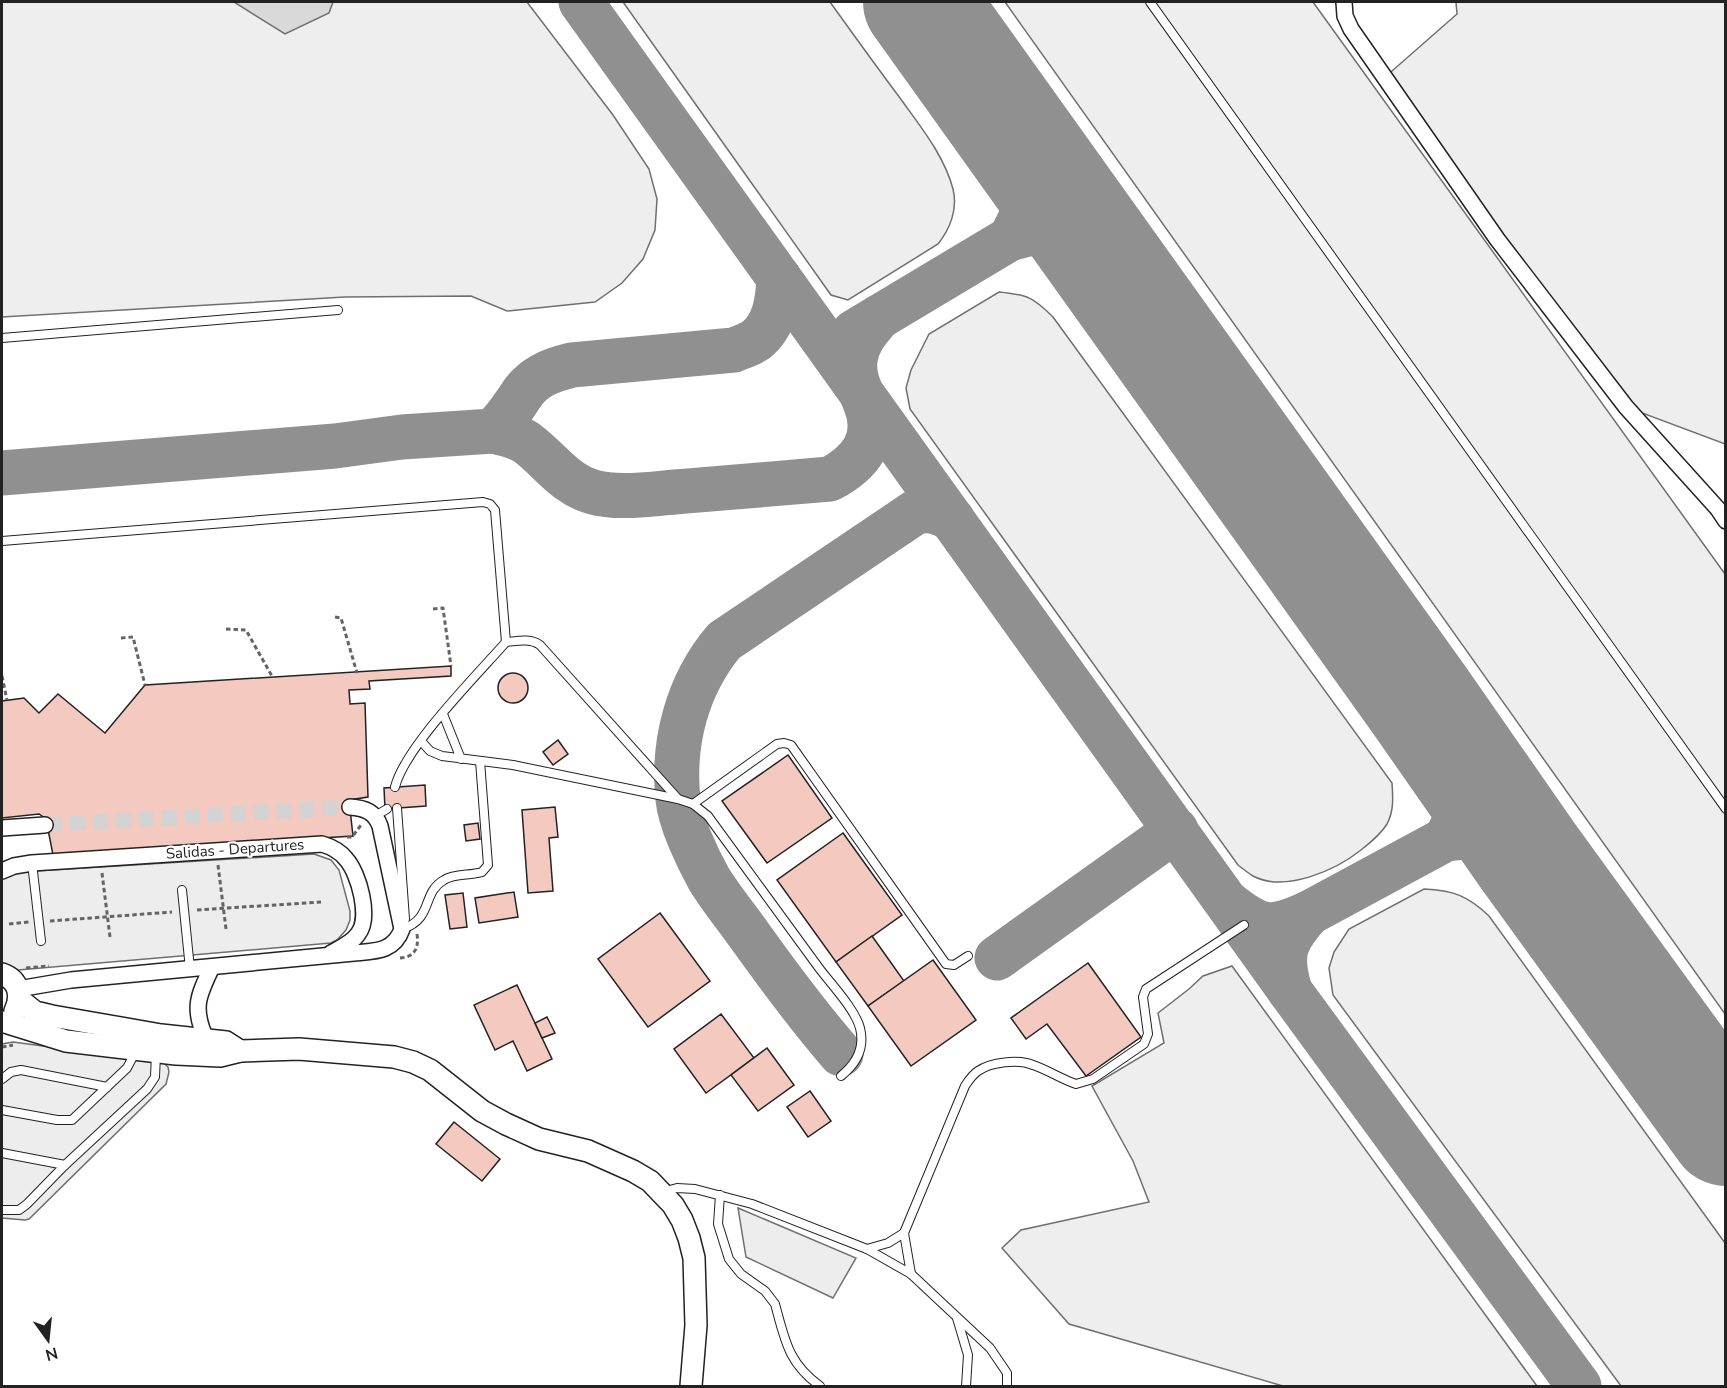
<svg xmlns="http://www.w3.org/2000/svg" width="1727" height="1388" font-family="'Nunito Sans',sans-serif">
  <rect width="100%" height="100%" fill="#fff"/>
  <!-- green -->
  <g fill="#eee" stroke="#6f6f6f" stroke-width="1.5">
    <path d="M2,2H527L613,115L649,169L657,199L655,230L643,259L622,283L595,302L507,311L471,296L345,297L2,317Z"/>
    <path d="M623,2H830C853,34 876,66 900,98C920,126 944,155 953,189C958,209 950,229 938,244L848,300L831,295Z"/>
    <path d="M1005,2H1313L1725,574V1014Z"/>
    <path d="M1456,2H1725V444L1626,407L1384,78L1457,14Z"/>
    <path d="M999,292C1028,295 1033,297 1053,317L1392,783C1393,797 1394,811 1387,824C1381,834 1370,843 1361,850C1336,870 1285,893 1253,876C1248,873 1243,869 1238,865L910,409L906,388L911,370L929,334Z"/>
    <path d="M1424,889C1453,890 1468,896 1489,916L1725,1243V1386H1621L1333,995L1329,968L1334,952L1349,929Z"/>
    <path d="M1232,966L1537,1386H1283L1069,1324L1002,1248L1021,1230L1149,1202L1133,1161L1092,1086L1164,1043L1158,1013L1189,989L1203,976Z"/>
  </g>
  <!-- parking -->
  <g fill="#ededed" stroke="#6f6f6f" stroke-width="1.5">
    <path d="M314,854L331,860L339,870L350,911V920L346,930L337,940L331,943L18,970L2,964V878L19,872Z"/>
    <path d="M13,1042L163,1062L168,1067L169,1072L166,1084L29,1219L25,1220L2,1218V1044Z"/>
    <path d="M738,1208L856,1258L833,1298L746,1257Z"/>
  </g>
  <!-- water -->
  <path fill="#d9d9d9" stroke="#6f6f6f" stroke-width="1.5" d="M234,2H333L329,13L285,34Z"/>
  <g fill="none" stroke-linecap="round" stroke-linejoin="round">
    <!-- taxiway -->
    <g stroke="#909090" stroke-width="45">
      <path d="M581,2L1290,991L1579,1386"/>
      <path d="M1000,115L1023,164L1026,181V207L1011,238C1019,237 1028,233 1035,233C1060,235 1083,245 1104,259"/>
      <path d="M854,332L1011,238"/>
      <path d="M493,431C505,434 517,436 527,443C550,460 564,484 593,492C618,499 649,494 675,492C727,488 779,483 830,479C860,463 879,440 866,405C860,389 853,377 855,360C857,342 868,330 879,317"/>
      <path d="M2,473L335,446L402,437L493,431C505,420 511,410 520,397C532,377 551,370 572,365L734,350C741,347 750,344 756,340C775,325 778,300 779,278"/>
      <path d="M1461,759C1470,791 1461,810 1446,839C1485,834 1495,837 1528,856"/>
      <path d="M1229,904C1262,930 1272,930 1309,913C1284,941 1279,954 1290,991"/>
      <path d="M1309,913L1446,839"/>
      <path d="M997,958L1176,830"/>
      <path d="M841,1054C809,1017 780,978 752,939C738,919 722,900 709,879C698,859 680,822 678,799C672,743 687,685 724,641L914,513C928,508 939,512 952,519"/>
    </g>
    <!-- runway -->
    <path stroke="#909090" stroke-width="114" d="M920,2L1420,701L1528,856L1726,1129"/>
  </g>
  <!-- building -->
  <g fill="#f3c9c0" stroke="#222" stroke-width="1.5">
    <path d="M451,666V676L369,681L370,689L349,690L350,704L365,703L368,797L349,800L353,836L53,855L46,819L39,814L2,818V701L24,698L39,713L58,694L105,733L145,685Z"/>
    <circle cx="513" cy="688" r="15"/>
    <path d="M558,740L568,754L553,765L543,752Z"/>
    <path d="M788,755L832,818L767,863L722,801Z"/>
    <path d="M425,785L426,806L385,809L384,788Z"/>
    <path d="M555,807L558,837L549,838L553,891L528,893L522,810Z"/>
    <path d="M478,823L480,839L466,841L464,825Z"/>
    <path d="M843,833L902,915L836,962L777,880Z"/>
    <path d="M514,892L518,917L479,923L475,898Z"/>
    <path d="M463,893L467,927L450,929L445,895Z"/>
    <path d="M660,913L710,981L648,1027L598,959Z"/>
    <path d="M872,936L904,981L868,1006L836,962Z"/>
    <path d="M933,960L976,1020L911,1066L868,1006Z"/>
    <path d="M1088,963L1141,1037L1086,1076L1047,1024L1026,1039L1011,1018Z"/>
    <path d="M517,985L552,1059L527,1071L513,1041L495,1050L474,1005Z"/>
    <path d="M721,1014L754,1058L706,1093L674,1049Z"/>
    <path d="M547,1017L555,1033L542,1038L535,1023Z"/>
    <path d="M767,1048L794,1085L758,1111L731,1075Z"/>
    <path d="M810,1091L831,1121L808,1137L787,1107Z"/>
    <path d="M454,1122L500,1159L482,1181L436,1144Z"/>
  </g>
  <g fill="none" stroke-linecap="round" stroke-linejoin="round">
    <!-- street-tunnel -->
    <path stroke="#d3d3d3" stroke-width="15" stroke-dasharray="15 8" stroke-linecap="butt" d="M47,825L350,807"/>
    <defs>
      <g id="lane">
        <path d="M1150,2L1726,809"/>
        <path d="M2,338L338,310"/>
        <path d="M2,541L483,502L490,504L495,510L506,642"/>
        <path d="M443,714L461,759"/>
        <path d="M421,741L430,751L442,756L513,765L678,799L693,804L708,816C745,867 782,917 819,968C831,984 855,1009 860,1028C865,1048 856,1064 841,1076"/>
        <path d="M395,787C405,747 477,675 506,642C518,641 530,638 540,645L678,799"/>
        <path d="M693,804L777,744L784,743L791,745L946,964L954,965L968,956"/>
        <path d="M397,808L405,919"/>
        <path d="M375,816L387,809"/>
        <path d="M32,863L41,941"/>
        <path d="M182,890L190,969"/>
        <path d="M402,929C434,919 421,893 444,880C455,873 470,876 482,872L488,865L480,761"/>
        <path d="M2,1079L11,1072L21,1070L107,1087"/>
        <path d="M2,1110L57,1120H72L127,1068L136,1051"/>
        <path d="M2,1153L65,1165"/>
        <path d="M662,1192L677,1188L695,1189L752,1204L867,1249L911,1274L990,1348L1007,1373V1386"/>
        <path d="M720,1195L718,1224L729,1259L741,1274L765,1291L775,1304C785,1340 788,1363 820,1386"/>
        <path d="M2,1210H19L27,1204L65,1165L147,1089L155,1077L156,1054"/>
        <path d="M867,1249L888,1243L904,1233"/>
        <path d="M911,1274L904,1233L965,1086C969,1080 972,1075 978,1071C991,1062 1018,1059 1033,1065C1048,1070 1061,1079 1076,1084L1093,1079L1144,1044L1148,1034L1143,997L1146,989L1244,925"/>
        <path d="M957,1318L968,1355L966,1386"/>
      </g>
      <g id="street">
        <path d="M1344,2L1345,16L1351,29L1497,239L1626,407L1718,509L1726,521"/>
        <path d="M2,828L45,825"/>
        <path d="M2,871L14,866L32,863L322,844C332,847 340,851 346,859C359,873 371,918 358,934C352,943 340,948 331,953"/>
        <path d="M18,989L71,980L354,953C375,951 394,952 402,929L380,826C375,812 365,808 350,807"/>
        <path d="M206,1039C192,1008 198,996 212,967"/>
      </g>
      <g id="secondary">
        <path d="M2,974C19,980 22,996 15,1011"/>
        <path d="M20,1000L35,1012L52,1016L161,1035L226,1042L240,1051"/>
        <path d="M5,1022L66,1041L176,1054L220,1056L240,1051L299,1049L394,1057L413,1062L430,1070L482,1111L506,1124L539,1139L588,1151L633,1171L650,1181L673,1205L682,1220L689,1238L694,1258L696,1325L691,1386"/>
      </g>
    </defs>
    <!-- lane casing -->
    <use href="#lane" stroke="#222" stroke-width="10"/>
    <!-- street casing -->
    <use href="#street" stroke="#222" stroke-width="18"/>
    <!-- secondary casing -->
    <use href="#secondary" stroke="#222" stroke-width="24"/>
    <!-- path -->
    <g stroke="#646464" stroke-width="3" stroke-dasharray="4.5 3" stroke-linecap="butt">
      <path d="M433,609L443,608L451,666"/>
      <path d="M335,617L341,618L357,673"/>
      <path d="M226,629L246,630L273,678"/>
      <path d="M121,638L133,637L145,685"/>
      <path d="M2,676L7,700"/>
      <path d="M347,837H352L361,825"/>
      <path d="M218,865L226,929"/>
      <path d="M102,873L110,937"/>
      <path d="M197,910L321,902"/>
      <path d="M50,921L172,912"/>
      <path d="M9,924L29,922"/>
      <path d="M400,958C415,957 419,948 417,934"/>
      <path d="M26,968L49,966"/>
      <path d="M2,1047L13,1045"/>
    </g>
    <!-- lane -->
    <use href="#lane" stroke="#fff" stroke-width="8"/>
    <!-- street -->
    <use href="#street" stroke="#fff" stroke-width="15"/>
    <!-- secondary -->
    <use href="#secondary" stroke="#fff" stroke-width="21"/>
  </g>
  <g text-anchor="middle" stroke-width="4.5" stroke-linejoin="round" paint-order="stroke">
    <!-- street labels -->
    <g font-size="15" fill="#222" stroke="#fff">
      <text transform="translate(235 849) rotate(-4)" y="5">Salidas - Departures</text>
    </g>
  </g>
  <!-- border -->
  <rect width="1727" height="1388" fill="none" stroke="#222222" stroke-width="6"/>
  <!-- north arrow -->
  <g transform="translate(48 1340) rotate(165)" stroke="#ffffff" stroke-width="4.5" paint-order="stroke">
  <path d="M0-4.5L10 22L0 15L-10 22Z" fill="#222222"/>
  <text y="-9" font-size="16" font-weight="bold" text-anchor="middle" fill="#222222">N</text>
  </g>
</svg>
